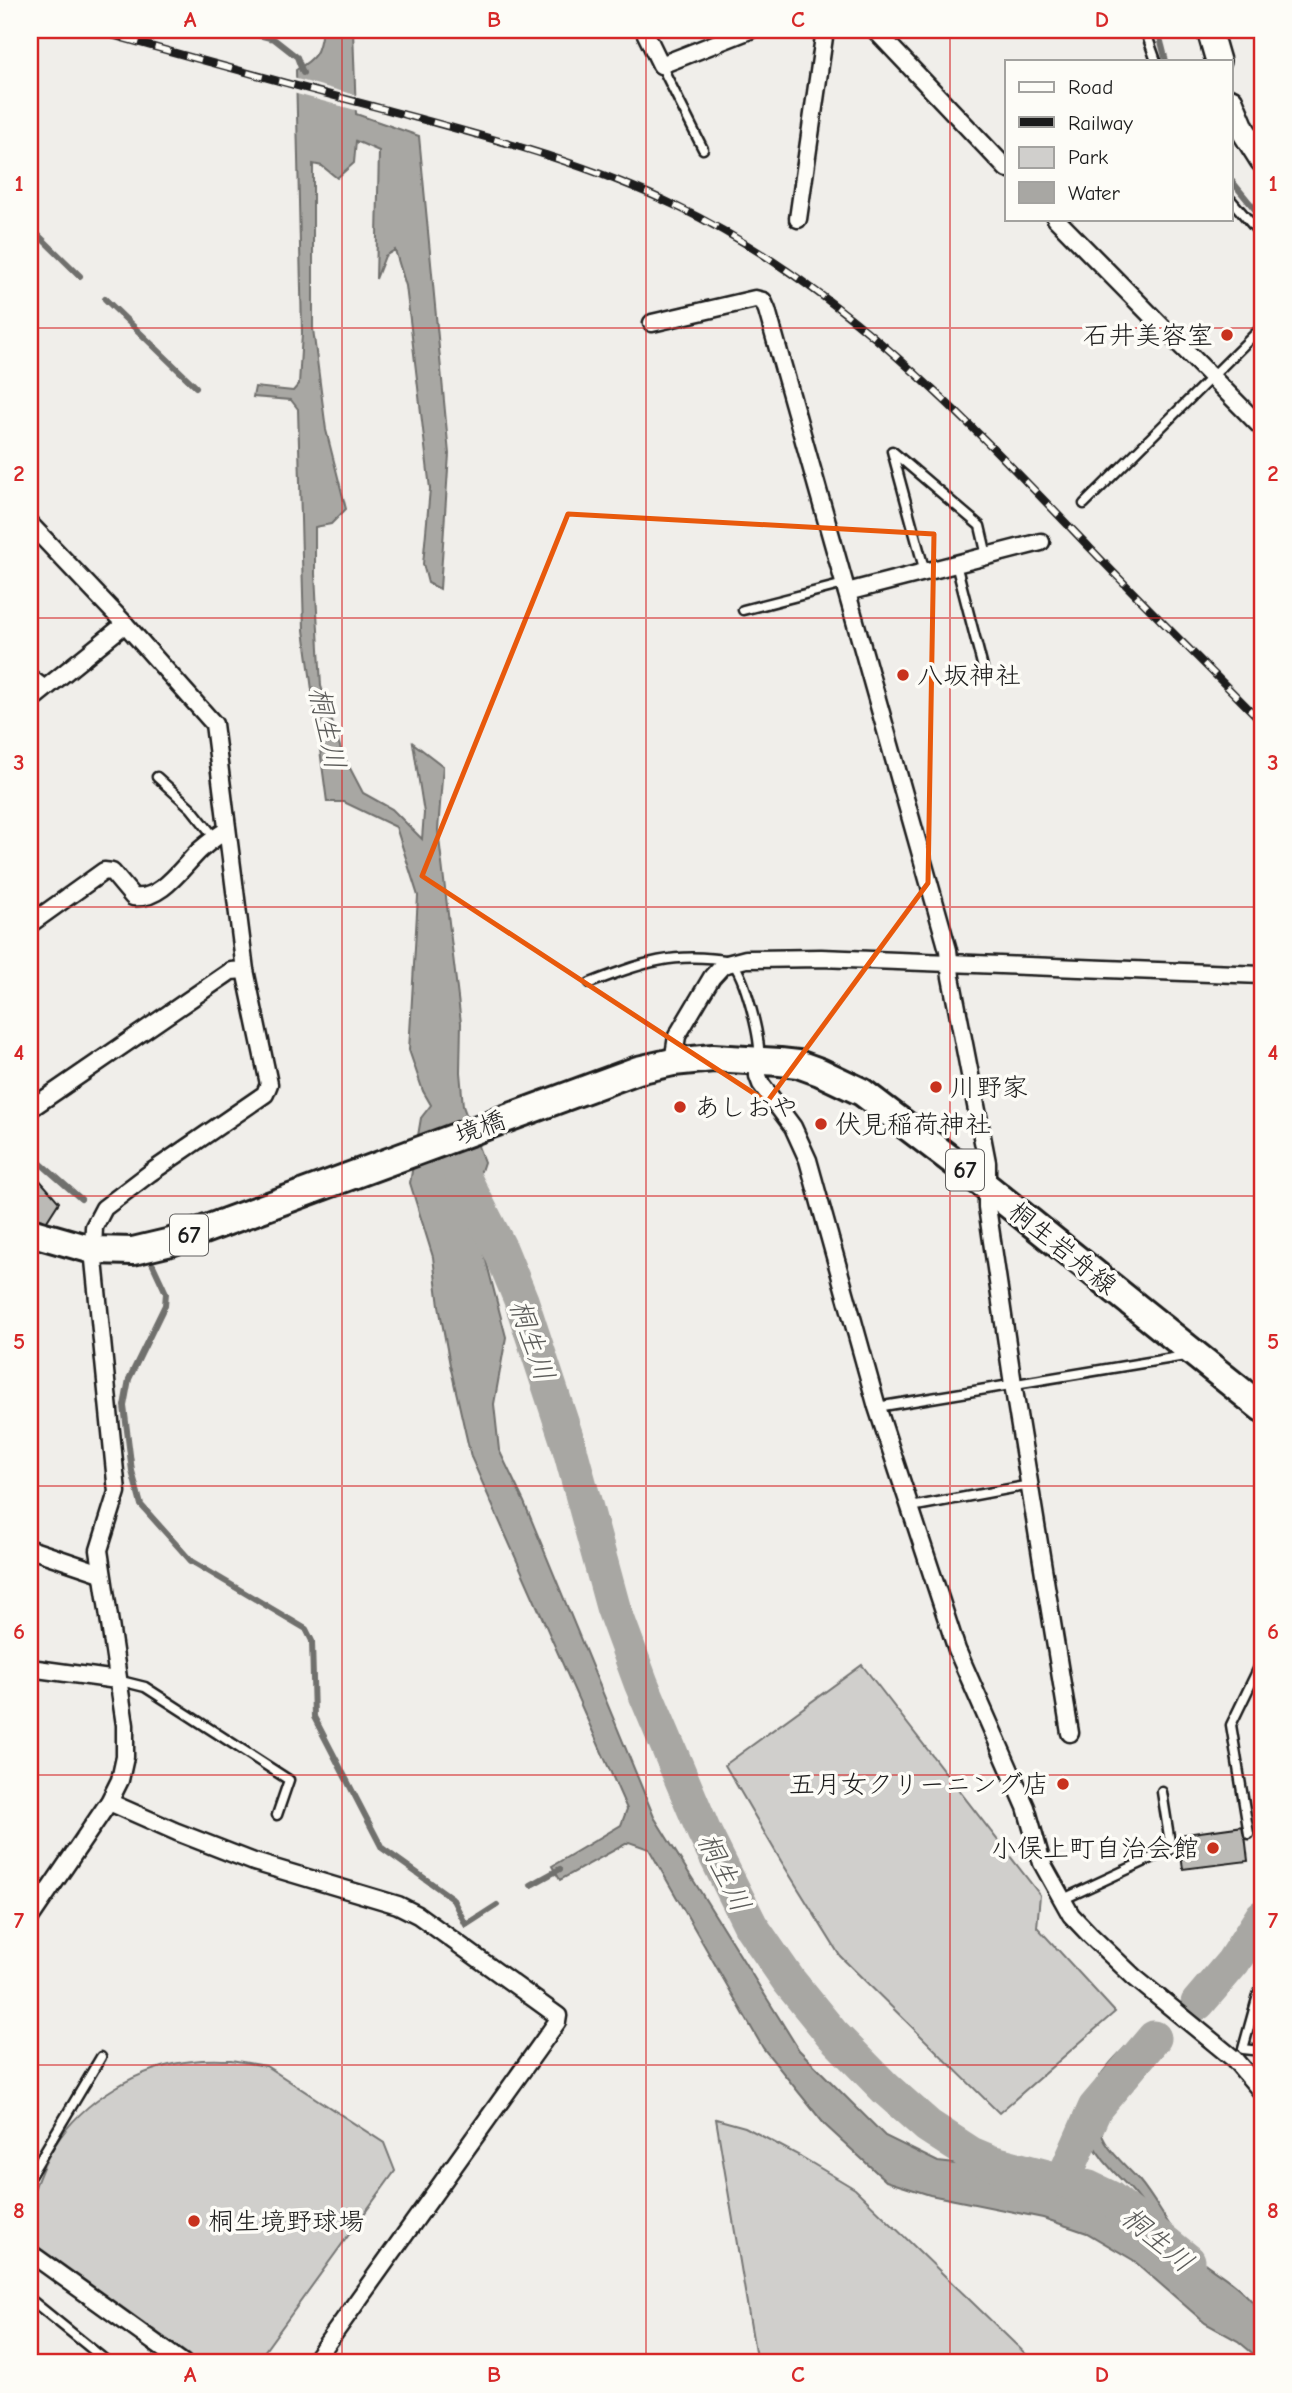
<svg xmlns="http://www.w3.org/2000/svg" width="1292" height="2393" font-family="'Comic Neue','Klee One',sans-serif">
  <rect width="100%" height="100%" fill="#f0eeea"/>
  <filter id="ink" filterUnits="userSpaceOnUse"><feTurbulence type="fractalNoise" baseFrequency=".0143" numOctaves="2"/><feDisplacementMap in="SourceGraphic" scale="14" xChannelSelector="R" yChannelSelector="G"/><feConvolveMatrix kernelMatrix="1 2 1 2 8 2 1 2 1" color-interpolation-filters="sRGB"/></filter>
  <g filter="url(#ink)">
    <!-- green -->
    <g fill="#d0cfcc" stroke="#767674" stroke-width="2">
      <path d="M862,1665L1040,1895L1037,1927L1115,2012L999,2113L840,1956L781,1861L725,1765Z"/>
      <path d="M231,2060L266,2066L384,2143L395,2171L256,2363H200L30,2241C30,2229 26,2210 31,2199C37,2180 44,2162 55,2145C83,2100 140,2066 193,2061C206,2059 219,2060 231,2060Z"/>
      <path d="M716,2119L745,2127L800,2156L855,2189L1035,2363H757Z"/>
    </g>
    <!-- water -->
    <path fill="#a8a7a3" stroke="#706f6d" stroke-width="2" d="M322,30H353L356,114L419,136L449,454L440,589L428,583L423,564L430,489L406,286L395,250L385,256L376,279L379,151L356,141L354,163L337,178L322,166L313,164V329L326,430L346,509L331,524L315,527V574L321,686L342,753L363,793L392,809L422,839L424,813L413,743L443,766L438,830L461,1023L460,1072L463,1106L484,1162L481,1171L468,1179L474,1214L506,1337L494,1404L499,1450L524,1502L654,1817L799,2050L885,2136L938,2162L991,2168L1036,2178L1092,2200L1151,2239C1151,2204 1136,2195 1113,2171C1056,2111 1098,2073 1145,2028L1162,2047C1146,2061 1109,2089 1102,2108C1090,2139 1122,2161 1139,2180C1159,2204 1170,2232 1193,2254C1209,2268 1229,2278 1244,2293C1251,2299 1256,2307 1262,2313V2361L1238,2341L1205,2323L1133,2260L1087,2233L1043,2218L930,2195L886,2181L825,2125L763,2048L649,1849L629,1842L560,1880L552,1866L621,1825L627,1809L471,1457L450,1365L439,1306L433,1257L410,1183L421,1118L431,1105L423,1091L409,1050L418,896L396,827L344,802H327L304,630L298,409L291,400L253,397L255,387L293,391L299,384L302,333L296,70C316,58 319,53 322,30Z"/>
    <!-- pier -->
    <path fill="#f0eeea" d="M293,78L359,96V111L293,93Z"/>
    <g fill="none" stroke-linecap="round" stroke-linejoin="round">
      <!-- stream -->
      <g stroke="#706f6d" stroke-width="6">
        <path d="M239,30L274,39L297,57L303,73"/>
        <path d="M1158,30L1166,61"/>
        <path d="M1231,180L1262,218"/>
        <path d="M30,227L80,276"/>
        <path d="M105,299L196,387"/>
        <path d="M30,1154L81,1199"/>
        <path d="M153,1265L166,1293L165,1305L129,1379L124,1406L132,1471L141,1505L191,1561L306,1629L312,1641L314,1717L382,1848L452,1898L466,1925L497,1905"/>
        <path d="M531,1885L560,1869"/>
      </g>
      <!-- river -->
      <g stroke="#a8a7a3" stroke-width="35">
        <path d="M450,1151L501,1251L521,1300L569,1446L613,1607L641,1683L704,1832L751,1926L789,1981L832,2034L886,2089L928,2126L971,2154L990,2162L1089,2188L1110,2198L1188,2261"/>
        <path d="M1198,2003L1233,1962L1262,1917"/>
        <path d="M1063,2180L1095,2108L1154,2038"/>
      </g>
    </g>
    <!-- building -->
    <g fill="#bbbab6" stroke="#1c1c1c" stroke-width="2">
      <path d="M30,1169L59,1202L45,1224L30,1218Z"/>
      <path d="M1244,1826L1248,1861L1183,1869L1178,1835Z"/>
    </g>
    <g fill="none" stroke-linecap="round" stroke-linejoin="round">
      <defs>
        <g id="service">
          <path d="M1145,30L1156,61"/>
          <path d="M661,65L703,149"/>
          <path d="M1231,200L1262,236"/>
          <path d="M1084,504L1262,327"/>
          <path d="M956,564L983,668"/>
          <path d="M925,572L892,451L980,526L987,556"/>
          <path d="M743,610L844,584"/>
          <path d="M30,673L47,686"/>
          <path d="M157,777L191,808L215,838"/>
          <path d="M590,983C642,963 674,951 731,961C745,975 761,1039 759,1058"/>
          <path d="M877,1407L1185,1356"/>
          <path d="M911,1507L1030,1485"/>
          <path d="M117,1680L145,1687L289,1780L277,1815"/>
          <path d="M1249,1834L1231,1725L1262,1661"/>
          <path d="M1063,1902L1070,1896L1171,1849L1162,1792"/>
          <path d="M1262,1987L1258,1995L1243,2049L1262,2051"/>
          <path d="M30,2176L101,2057"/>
          <path d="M30,2299L109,2363"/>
        </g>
        <g id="minor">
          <path d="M644,30L661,65L750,30"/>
          <path d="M875,30L1007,169"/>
          <path d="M798,219L825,30"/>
          <path d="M1056,219L1262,428"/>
          <path d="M652,323L755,299L763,301L767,310L948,950L951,977L987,1162V1207L1013,1384L1070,1733"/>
          <path d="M30,524L125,624L214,724L245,970L269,1084L265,1094L150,1173L104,1208L94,1227L93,1250L117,1492L99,1550L125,1725V1757L120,1780L109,1802L30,1918"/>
          <path d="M847,592L1041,542"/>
          <path d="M36,696L125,624"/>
          <path d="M30,924L104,871L112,872L133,897C161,901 182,867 200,850C208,843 217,836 227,830"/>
          <path d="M758,1061V1076L761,1084L793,1127L808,1160L877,1407L957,1650L1026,1807L1042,1863L1071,1915L1090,1935L1134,1977L1234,2059L1262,2092"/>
          <path d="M673,1062L677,1036L712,977L723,965L746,959L821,958L1262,975"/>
          <path d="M30,1109L231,971L245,970"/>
          <path d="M30,1549L101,1573"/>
          <path d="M30,1668L117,1680"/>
          <path d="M109,1802L177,1832L254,1862L398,1905L418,1915L558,2016L557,2022L313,2363"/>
          <path d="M30,2253L183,2363"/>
        </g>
        <g id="secondary">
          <path d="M1209,30L1218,61"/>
          <path d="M1231,101L1243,130L1262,160"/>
        </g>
        <path id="primary" d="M30,1232L93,1250L133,1251L171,1242L638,1070L673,1062L713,1058L780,1062L798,1064L820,1072L862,1092L987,1187L1262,1408"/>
      </defs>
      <!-- service casing -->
      <use href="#service" stroke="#1c1c1c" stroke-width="13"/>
      <!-- minor casing -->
      <use href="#minor" stroke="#1c1c1c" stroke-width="21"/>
      <!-- secondary casing -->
      <use href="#secondary" stroke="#1c1c1c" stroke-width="28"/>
      <!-- primary casing -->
      <use href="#primary" stroke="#1c1c1c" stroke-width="32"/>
      <!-- service -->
      <use href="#service" stroke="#fdfcf7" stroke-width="8"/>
      <!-- minor -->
      <use href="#minor" stroke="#fdfcf7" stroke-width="16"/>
      <!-- secondary -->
      <use href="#secondary" stroke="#fdfcf7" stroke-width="23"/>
      <!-- primary -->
      <use href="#primary" stroke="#fdfcf7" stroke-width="26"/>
      <defs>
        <path id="rail" d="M93,30C190,57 287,84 384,109C483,136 583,161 676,206C840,284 966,419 1090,548C1146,607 1205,664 1262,722"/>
      </defs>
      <!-- rail casing -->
      <use href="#rail" stroke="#1c1c1c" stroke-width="8"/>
      <!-- rail -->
      <use href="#rail" stroke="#fdfcf7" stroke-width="5" stroke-dasharray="16" stroke-linecap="butt"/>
    </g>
  </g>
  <!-- marked area -->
  <path fill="none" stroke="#e8590c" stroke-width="5" stroke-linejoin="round" d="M568,514L934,534L928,883L767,1102L422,876Z"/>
  <!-- grid -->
  <path fill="none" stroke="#d62828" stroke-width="2" stroke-opacity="0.55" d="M342,30V2363M646,30V2363M950,30V2363M30,328H1262M30,618H1262M30,907H1262M30,1196H1262M30,1486H1262M30,1775H1262M30,2065H1262"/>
  <!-- markers -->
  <g fill="#c8321e" stroke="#fdfcf7" stroke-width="2.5">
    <circle cx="1227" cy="335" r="7"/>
    <circle cx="903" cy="675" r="7"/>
    <circle cx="936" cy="1087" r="7"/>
    <circle cx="680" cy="1107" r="7"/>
    <circle cx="821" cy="1124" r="7"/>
    <circle cx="1063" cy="1784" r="7"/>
    <circle cx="1213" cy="1848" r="7"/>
    <circle cx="194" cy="2221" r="7"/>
  </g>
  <g text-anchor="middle" stroke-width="7" stroke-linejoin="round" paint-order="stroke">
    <!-- shield labels -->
    <g fill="#fdfcf7" stroke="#605f5e" stroke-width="2">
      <rect x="946" y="1149.5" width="38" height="41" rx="5"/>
      <rect x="170" y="1214.5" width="38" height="41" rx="5"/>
    </g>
    <g font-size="24" font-weight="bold" fill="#1c1c1c">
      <text x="965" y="1178">67</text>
      <text x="189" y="1243">67</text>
    </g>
    <!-- poi labels -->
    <g font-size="26" fill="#1c1c1c" stroke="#fdfcf7" text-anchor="start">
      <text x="1213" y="344" text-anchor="end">石井美容室</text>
      <text x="917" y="684">八坂神社</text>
      <text x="950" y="1096">川野家</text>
      <text x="694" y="1116">あしおや</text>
      <text x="835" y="1133">伏見稲荷神社</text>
      <text x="1049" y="1793" text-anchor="end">五月女クリーニング店</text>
      <text x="1199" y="1857" text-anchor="end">小俣上町自治会館</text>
      <text x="208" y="2230">桐生境野球場</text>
    </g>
    <!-- street labels -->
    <g font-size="26" fill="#1c1c1c" stroke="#fdfcf7">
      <text transform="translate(480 1127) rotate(-20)" y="9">境橋</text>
      <text transform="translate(1063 1248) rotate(39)" y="9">桐生岩舟線</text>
    </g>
    <!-- water labels -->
    <g font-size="28" font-style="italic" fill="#5b5b59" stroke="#fdfcf7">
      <text transform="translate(328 728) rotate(78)" y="10">桐生川</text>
      <text transform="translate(533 1340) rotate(71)" y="10">桐生川</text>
      <text transform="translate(725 1872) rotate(64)" y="10">桐生川</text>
      <text transform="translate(1158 2239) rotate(40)" y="10">桐生川</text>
    </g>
  </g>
  <!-- margin -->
  <rect width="1292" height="2393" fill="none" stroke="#fdfcf7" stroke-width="77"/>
  <!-- legend -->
  <rect x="1005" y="60" width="228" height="161" fill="#fdfcf7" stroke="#a3a29f" stroke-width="2"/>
  <rect x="1019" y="82" width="35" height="10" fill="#fdfcf7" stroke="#a3a29f" stroke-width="2"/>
  <text x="1068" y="94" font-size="21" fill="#1c1c1c">Road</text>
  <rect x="1019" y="117" width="35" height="10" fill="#1c1c1c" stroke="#a3a29f" stroke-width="2"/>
  <text x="1068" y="130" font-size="21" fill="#1c1c1c">Railway</text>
  <rect x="1019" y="147" width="35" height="21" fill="#d0cfcc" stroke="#a3a29f" stroke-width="2"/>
  <text x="1068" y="164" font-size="21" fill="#1c1c1c">Park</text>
  <rect x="1019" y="182" width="35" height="21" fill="#a8a7a3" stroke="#a3a29f" stroke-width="2"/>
  <text x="1068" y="200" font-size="21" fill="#1c1c1c">Water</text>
  <rect x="38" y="38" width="1216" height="2316" fill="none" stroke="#d62828" stroke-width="2.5"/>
  <g font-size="23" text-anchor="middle" font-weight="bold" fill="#d62828">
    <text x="190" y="27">A</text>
    <text x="494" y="27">B</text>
    <text x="798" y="27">C</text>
    <text x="1102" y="27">D</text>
    <text x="19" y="191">1</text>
    <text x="1273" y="191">1</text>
    <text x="19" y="481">2</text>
    <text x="1273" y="481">2</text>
    <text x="19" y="770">3</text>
    <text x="1273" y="770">3</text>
    <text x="19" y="1060">4</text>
    <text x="1273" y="1060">4</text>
    <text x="19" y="1349">5</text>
    <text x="1273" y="1349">5</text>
    <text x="19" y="1639">6</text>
    <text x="1273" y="1639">6</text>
    <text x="19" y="1928">7</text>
    <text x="1273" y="1928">7</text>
    <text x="19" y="2218">8</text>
    <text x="1273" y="2218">8</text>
    <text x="190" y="2382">A</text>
    <text x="494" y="2382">B</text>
    <text x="798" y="2382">C</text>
    <text x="1102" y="2382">D</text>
  </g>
</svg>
